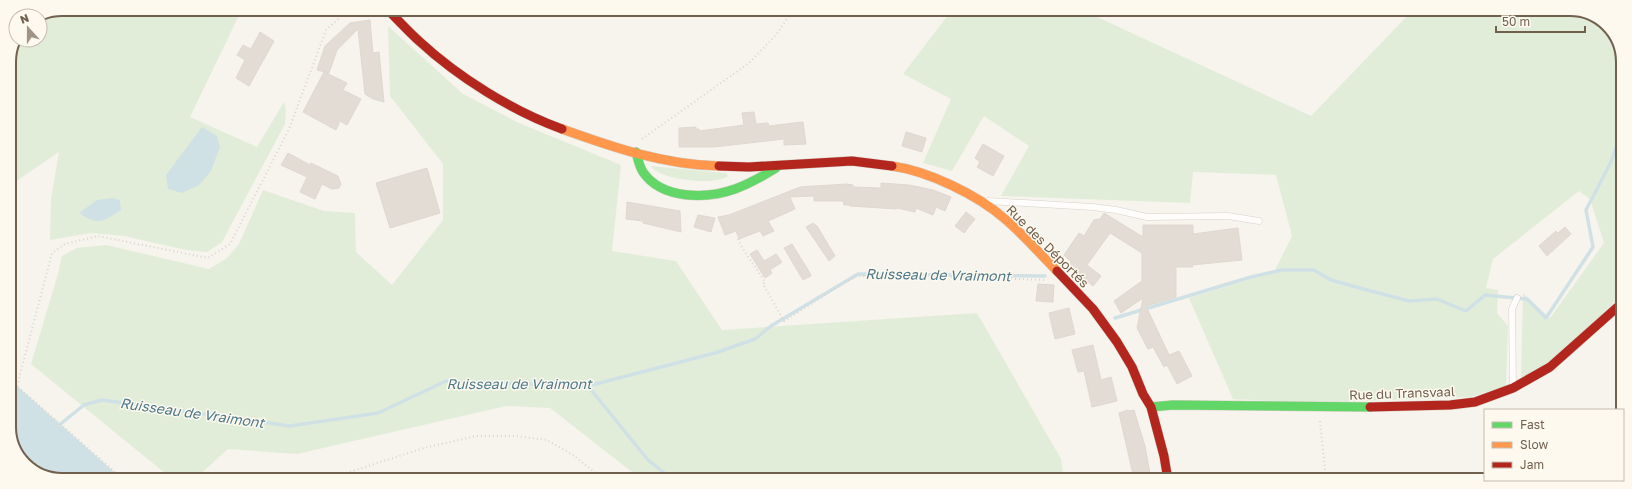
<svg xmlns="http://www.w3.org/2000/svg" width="1632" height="489" font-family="'Golos Text',sans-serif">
  <rect width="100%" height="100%" fill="#f6f4ed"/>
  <!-- green -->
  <g fill="#e2edd9">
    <path d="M62,9H242L190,117L257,147L284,102L286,110L285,124L222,242L207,252L186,250L124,236L91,233L50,240L51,199L59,152L9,186V61L18,40H40V18Z"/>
    <path d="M952,10H1082L1311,116L1412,11H1584L1612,29L1623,58L1622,295L1557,357L1521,380L1523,293L1550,318L1604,243L1590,199L1579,191L1493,259L1486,288L1498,290L1497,313L1508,326L1506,386L1471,397L1310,403L1233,399L1189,298L1274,272L1292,236L1276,175L1193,172L1190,203L1001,196L1029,146L984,116L952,171L923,163L951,99L903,74Z"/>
    <path d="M388,26L463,94L519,123L621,165L612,251L676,261L722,330L977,313L1061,459L1064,479H641L550,408L506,406L297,454L228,449L196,478H171L31,364L58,274L62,256L77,248L106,245L209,269L227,258L239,244L263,190L324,211L355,213L356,252L392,285L443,220V164L390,96Z"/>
    <path d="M651,166L726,173L728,176C716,186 659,180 651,166Z"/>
  </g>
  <!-- water -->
  <g fill="#d0e1e5">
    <path d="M202,127L217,136L220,147L211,171L199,185L182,193L168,189L166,175Z"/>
    <path d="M112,198L120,200L121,210C103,222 99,226 79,213L97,200Z"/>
    <path d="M9,380L17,386L121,478H48L22,462L9,431Z"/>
  </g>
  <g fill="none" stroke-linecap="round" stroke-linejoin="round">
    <!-- stream -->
    <g stroke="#d0e1e5" stroke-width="3.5">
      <path d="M1115,318L1251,277L1282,270H1314L1331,280L1356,287L1409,301L1437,299L1466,311L1485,295L1527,299L1546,318L1593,247L1586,210L1611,162L1623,127"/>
      <path d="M588,386L648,460L672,479"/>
      <path d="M58,426L84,405L102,400L290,426L378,413L446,381L588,386L715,353L755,339L771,326L858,274L1045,276"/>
    </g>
  </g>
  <!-- building -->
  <g fill="#e2dcd4" stroke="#dfd8d0">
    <path d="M370,20L373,53L379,52L384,102L373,99L365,94L358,29L337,50L329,73L317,70L325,46L350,23Z"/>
    <path d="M260,32L274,41L249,86L236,78L245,60L237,55L243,45L251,49Z"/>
    <path d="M324,72L347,83L343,90L361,99L347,125L340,121L336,130L303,112Z"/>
    <path d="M754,112L756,124L768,123L769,126L803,122L806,144L784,145V139L714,147H679V128L696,127V129H699V131L744,125L742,113Z"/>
    <path d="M906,132L926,138L922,152L902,146Z"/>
    <path d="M983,144L1004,156L993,176L977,167L980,162L975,158Z"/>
    <path d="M288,153L310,165L311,163L338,176L341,184L339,188L332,189L322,184L315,199L300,192L307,177L281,165Z"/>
    <path d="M427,168L440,213L390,228L376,183Z"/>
    <path d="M881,183L909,185L933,190L951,197L945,211L936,207L933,215L916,208L915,212L897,208V209L850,206L849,205H844L843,201H814V196L790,197L795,209L768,221L774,231L763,236L760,231L739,239L736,231L725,235L718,217L729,215L800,187L846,184L853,185V187L881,188Z"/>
    <path d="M627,202L680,211L681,232L643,223V221L626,219Z"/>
    <path d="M966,212L975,219L964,233L955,226Z"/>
    <path d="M1104,213L1143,237V225H1193V234L1238,228L1242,260L1192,265L1193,267H1176V297L1146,306L1169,355L1179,351L1192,376L1177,384L1167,365L1164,367L1153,347L1148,349L1137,328L1143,298L1121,313L1114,301L1142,281V253L1110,233L1087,265L1101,276L1093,286L1069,266L1071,262L1064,255L1079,233L1084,236L1094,220L1100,219Z"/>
    <path d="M698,215L715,218L711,232L694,227Z"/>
    <path d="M813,223L817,226L835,256L829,261L806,227Z"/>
    <path d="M1565,227L1571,234L1547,256L1539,246L1556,231L1558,233Z"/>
    <path d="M792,244L810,273L811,276L803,280L784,248Z"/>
    <path d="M757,250L764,261L776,254L782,262L770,270L772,273L765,278L750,254Z"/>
    <path d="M1038,284L1054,285L1053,302L1036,301Z"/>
    <path d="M1069,308L1075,334L1055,339L1049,313Z"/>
    <path d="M1093,345L1101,380L1111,377L1117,401L1092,407L1084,371L1078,372L1072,350Z"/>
    <path d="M1128,410L1129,411L1134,410L1145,446L1151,479H1134L1119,413Z"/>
  </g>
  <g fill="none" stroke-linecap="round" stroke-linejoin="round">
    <defs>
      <g id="lane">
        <path d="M988,201L1093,207L1116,210L1147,217L1228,216L1259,221"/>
        <path d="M1513,385L1512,309L1517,298"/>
      </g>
      <g id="fast">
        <path d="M636,152C638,159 639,166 643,172C662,200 707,199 735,189C749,184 763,176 776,168"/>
        <path d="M1151,407L1173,405L1370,407"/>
      </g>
      <g id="slow">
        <path d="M562,129C612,147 664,165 719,166"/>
        <path d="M892,166C928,171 978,195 1005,219C1024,235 1040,254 1057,271"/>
      </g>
      <g id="jam">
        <path d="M387,9C398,20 408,31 419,41C458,77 512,111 562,129"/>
        <path d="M719,166L749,167L852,161L892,166"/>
        <path d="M1057,271L1093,309L1117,342L1132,367L1143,394L1151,407L1164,456L1168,480"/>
        <path d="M1370,407L1450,405L1475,402L1513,388L1550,367L1622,303"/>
      </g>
    </defs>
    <!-- lane casing -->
    <use href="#lane" stroke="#d6d1cb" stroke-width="7"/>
    <!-- fast casing -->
    <use href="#fast" stroke="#d4d0c8" stroke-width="10"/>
    <!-- slow casing -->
    <use href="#slow" stroke="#d4d0c8" stroke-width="10"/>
    <!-- jam casing -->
    <use href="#jam" stroke="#d4d0c8" stroke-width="10"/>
    <!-- path -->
    <g stroke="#d9d4cf" stroke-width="2" stroke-dasharray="1 3" stroke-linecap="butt">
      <path d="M344,9L348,10"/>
      <path d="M642,139L749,63L776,35L793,10"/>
      <path d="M738,239C743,252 757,268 765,282L763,284L784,321L847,281L858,276H926L1046,280"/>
      <path d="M9,379L122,478"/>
      <path d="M17,386L52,253L65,244L98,236L208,258L230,244L289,129L326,30L349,9"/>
      <path d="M1320,421L1326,480"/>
      <path d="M331,478L424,448L476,436H515L547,440L573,455L603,479"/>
    </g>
    <!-- lane -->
    <use href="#lane" stroke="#fefdfc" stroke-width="6"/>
    <!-- fast -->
    <use href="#fast" stroke="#63d668" stroke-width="9"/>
    <!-- slow -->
    <use href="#slow" stroke="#ff974d" stroke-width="9"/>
    <!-- jam -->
    <use href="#jam" stroke="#b3261e" stroke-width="9"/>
  </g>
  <g text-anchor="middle" stroke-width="3" stroke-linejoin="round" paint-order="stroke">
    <!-- street labels -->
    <g font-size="13" fill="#72604f" stroke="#fdf9ef">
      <text transform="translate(1048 246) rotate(45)" y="5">Rue des Déportés</text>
      <text transform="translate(1402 393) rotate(-2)" y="5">Rue du Transvaal</text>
    </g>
    <!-- water labels -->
    <g font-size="14" font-style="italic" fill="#4e798a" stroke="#fdf9ef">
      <text transform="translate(938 275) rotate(1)" y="5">Ruisseau de Vraimont</text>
      <text x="519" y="389">Ruisseau de Vraimont</text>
      <text transform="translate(192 413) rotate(8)" y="5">Ruisseau de Vraimont</text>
    </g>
  </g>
  <!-- crop -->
  <path d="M0 0H1632V489H0ZM62 16H1570A46 46 0 0 1 1616 62V427A46 46 0 0 1 1570 473H62A46 46 0 0 1 16 427V62A46 46 0 0 1 62 16Z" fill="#fdf9ef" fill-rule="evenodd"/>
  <path fill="none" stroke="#72604f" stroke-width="2" d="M62 16H1570A46 46 0 0 1 1616 62V427A46 46 0 0 1 1570 473H62A46 46 0 0 1 16 427V62A46 46 0 0 1 62 16Z"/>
  <!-- legend -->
  <rect x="1484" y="409" width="140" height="72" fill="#fdf9ef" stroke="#c5bcaf"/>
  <rect x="1492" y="422" width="20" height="6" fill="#63d668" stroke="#c5bcaf"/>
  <text x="1520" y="429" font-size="12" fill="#72604f">Fast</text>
  <rect x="1492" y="442" width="20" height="6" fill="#ff974d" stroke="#c5bcaf"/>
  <text x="1520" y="449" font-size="12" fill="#72604f">Slow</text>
  <rect x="1492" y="462" width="20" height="6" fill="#b3261e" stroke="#c5bcaf"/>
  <text x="1520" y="469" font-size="12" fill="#72604f">Jam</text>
  <!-- north arrow -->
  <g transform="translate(28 28) rotate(339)"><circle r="19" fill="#fdf9ef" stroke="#c5bcaf"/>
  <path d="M0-3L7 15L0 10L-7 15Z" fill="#a09486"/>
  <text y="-6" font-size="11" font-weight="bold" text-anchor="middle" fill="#72604f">N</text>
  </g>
  <!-- scale -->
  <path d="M1496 26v6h89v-6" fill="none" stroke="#72604f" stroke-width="2"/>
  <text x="1502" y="26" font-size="12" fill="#72604f" stroke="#fdf9ef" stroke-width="3" paint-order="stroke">50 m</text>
</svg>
